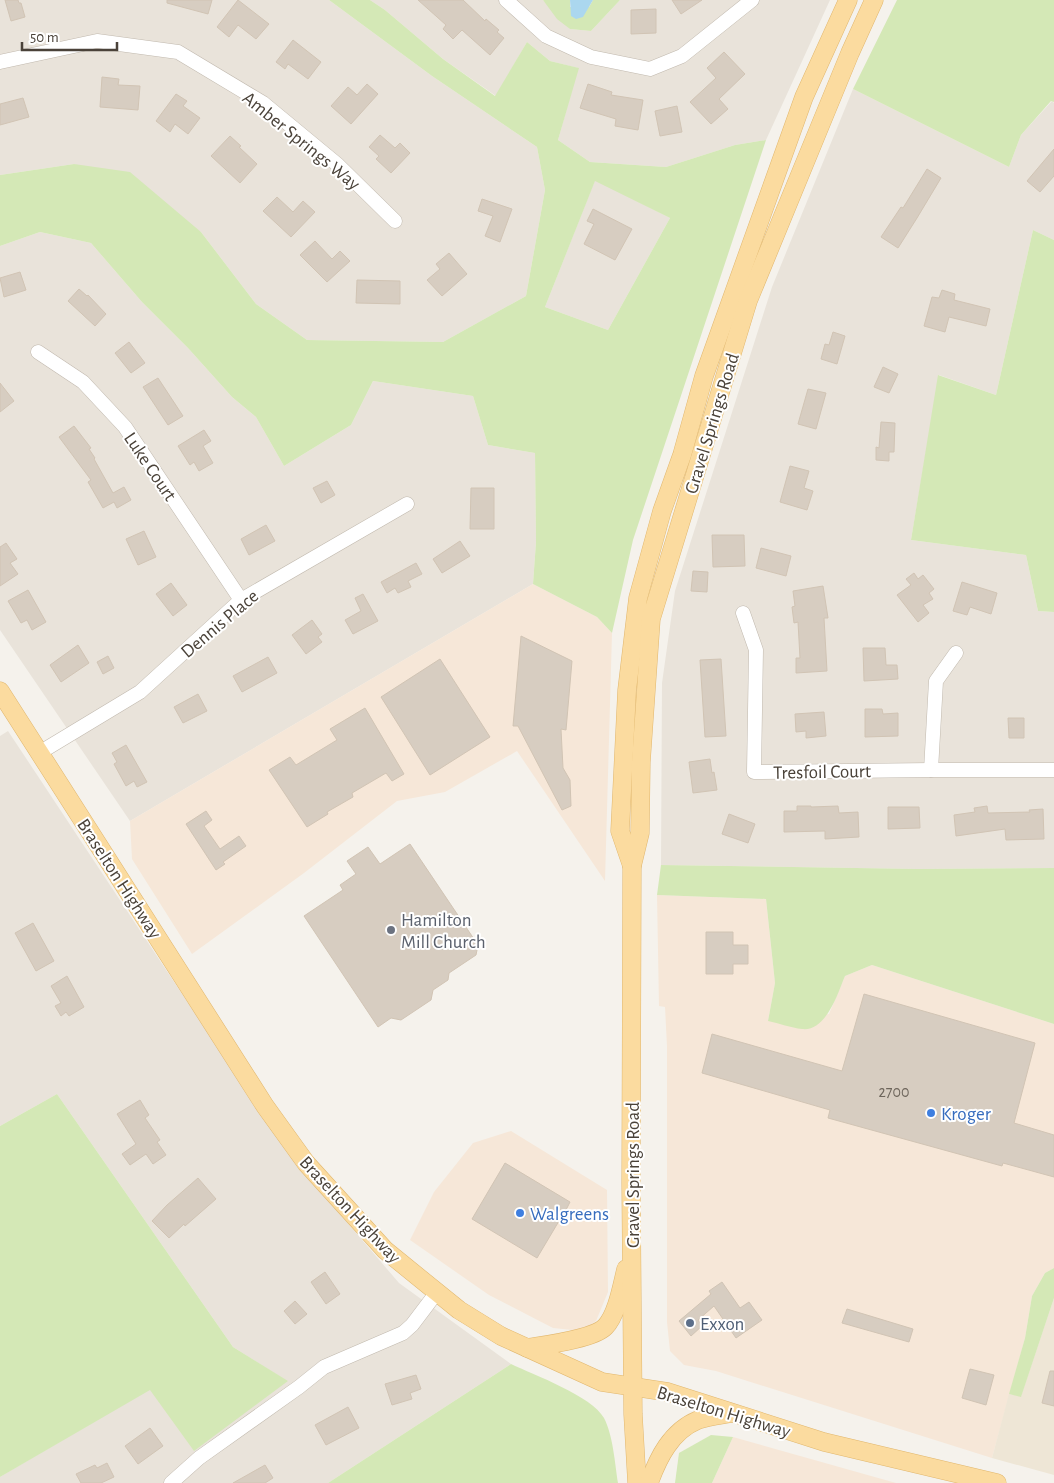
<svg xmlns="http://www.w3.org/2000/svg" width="1054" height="1483" font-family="'Alegreya Sans',sans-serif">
  <rect width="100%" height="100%" fill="#f5f2ec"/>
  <!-- residential -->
  <g fill="#e9e3da">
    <path d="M0,0H329L432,76L537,147L545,190L526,296L443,342L307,340L256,304L201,232L74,164L0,175Z"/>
    <path d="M370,0H543L570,29L591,31L620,0H830L766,140L735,145L666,167L590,162L558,140L578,68L550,61L527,42L496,96L443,59L385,10Z"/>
    <path d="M853,89L1009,167L1021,135L1052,101L1054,103V240L1033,230L996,395L939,375L911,540L1026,555L1038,611L1054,612V868L918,869L661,865L662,683L675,591L772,287Z"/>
    <path d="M595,180L670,218L608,330L545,307Z"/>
    <path d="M40,232L91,243L142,302L188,348L232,397L256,417L284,466L351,425L373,381L473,396L488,445L535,453L536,542L533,584L130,821L0,630V246Z"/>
    <path d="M8,731L286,1151L399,1283L511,1364L328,1483H0V1477L8,1472L150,1389L287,1381L233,1347L57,1094L0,1126V736Z"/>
  </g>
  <!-- commercial -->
  <g fill="#f6e7d8">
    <path d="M533,584L597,617L612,633L605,881L517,751L445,792L397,801L304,873L192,954L132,859L130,821Z"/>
    <path d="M657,895L766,899L775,983L768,1021L829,1014L845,976L872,965L1054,1024V1268L1045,1273L1032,1296L1025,1338L992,1458L716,1371L684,1365L670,1351L667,1322V1046L665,1007L659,1006Z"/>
    <path d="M511,1131L607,1190L608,1292L596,1321L582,1331L553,1328L489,1295L410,1240L434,1192L473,1143Z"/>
    <path d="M733,1437L896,1483H712Z"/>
  </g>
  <!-- education -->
  <path fill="#eee6d6" d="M1054,1298V1475L992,1458L1009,1394L1021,1396Z"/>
  <!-- green -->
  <g fill="#d4e8b6" fill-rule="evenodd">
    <path d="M329,0H370L385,10L443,59L495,96L527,42L550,61L579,68L558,140L590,162L666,167L735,145L766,140L633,540L612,633L597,617L533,584L536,542L535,453L488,445L473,396L373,381L351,425L284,466L256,417L232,397L188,348L142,302L91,243L40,232L0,246V175L74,164L130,172L201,232L256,304L307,340L443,342L526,296L545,190L537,147L432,76ZM595,181L670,218L608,330L545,307Z"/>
    <path d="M543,0H570V7H589L593,0H620L591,31L570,29L557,19Z"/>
    <path d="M897,0H1054V102L1051,101L1021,135L1009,167L853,89Z"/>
    <path d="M1033,230L1054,240V612L1038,611L1026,555L911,540L938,375L996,395Z"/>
    <path d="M661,865L918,869L1054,868V1024L872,965L845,976C838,993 826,1032 802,1029C791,1028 779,1023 768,1021L775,983L766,899L657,895Z"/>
    <path d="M57,1094L233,1347L288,1381L194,1451L150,1390L0,1477V1126Z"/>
    <path d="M1054,1268V1298L1021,1397L1009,1394L1025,1338L1032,1296L1045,1273Z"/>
    <path d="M511,1364C534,1375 592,1396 604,1418C613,1435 615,1464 618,1483H328Z"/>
    <path d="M711,1435L733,1437L712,1483H675L679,1453Z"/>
  </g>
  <!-- water -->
  <path fill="#abd7ef" d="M570,0H593L583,17L576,19L571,16Z"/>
  <!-- building -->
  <g fill="#d7cdc1" stroke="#d1c4b4">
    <path d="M5,0H18L19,3H21L25,17L11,21Z"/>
    <path d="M167,0H212L208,14L167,3Z"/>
    <path d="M238,0L269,24L256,39L238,25L229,37L217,27Z"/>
    <path d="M418,0H463L485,21L486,19L499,30L497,32L504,38L490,55L462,30L453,39L443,29L446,25Z"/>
    <path d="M672,0H702L681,14Z"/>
    <path d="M656,9V33L631,34V10Z"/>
    <path d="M293,40L321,62L308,79L288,64L285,69L276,62Z"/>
    <path d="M724,52L745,74L719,99L728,109L711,124L690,102L716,78L707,68Z"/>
    <path d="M102,77L119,79L118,85L140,86L138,110L100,107Z"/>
    <path d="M367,84L378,94L351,124L331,106L348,87L357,95Z"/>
    <path d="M588,84L612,92L611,95L643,100L638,130L615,126L616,119L580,108Z"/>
    <path d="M176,94L187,101L183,106L200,118L188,134L175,124L170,132L156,121Z"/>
    <path d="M23,98L29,117L0,125V104Z"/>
    <path d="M677,106L682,132L660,136L655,111Z"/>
    <path d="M380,135L395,148L400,143L410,153L391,173L376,159L379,156L369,147Z"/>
    <path d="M230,136L241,146L239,147L257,164L240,183L211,156Z"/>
    <path d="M1054,149V176L1040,192L1027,181Z"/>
    <path d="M927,169L941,178L917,218L898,248L881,237L901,207L903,208Z"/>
    <path d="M277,197L293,212L303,201L315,212L291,237L263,211Z"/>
    <path d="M482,199L512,209L500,242L485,236L493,216L478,211Z"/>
    <path d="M593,209L632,229L615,260L584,244L594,224L587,221Z"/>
    <path d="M315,241L332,259L340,251L350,261L327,282L300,255Z"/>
    <path d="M449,253L467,274L442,296L427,280L440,269L436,264Z"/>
    <path d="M20,272L26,290L4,297L0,278Z"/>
    <path d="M357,280L400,281V304L356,303Z"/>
    <path d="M79,289L87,296L88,295L106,314L95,326L68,301Z"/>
    <path d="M942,290L955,294L954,300L990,309L986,326L949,317L945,332L924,326L932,297L939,298Z"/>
    <path d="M833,332L845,336L837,364L821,359L825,344L829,345Z"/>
    <path d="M129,342L145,363L131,373L115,353Z"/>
    <path d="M883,367L898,374L889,393L874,387Z"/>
    <path d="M158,378L183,416L168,425L143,387Z"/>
    <path d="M0,383L14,401L0,412Z"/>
    <path d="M808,389L826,393L816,429L798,424Z"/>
    <path d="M881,422L895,423L894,452H889V461L876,460V447L879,448Z"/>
    <path d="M74,426L91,448L89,449L95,458L94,459L113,493L124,487L131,500L117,508L114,502L103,508L88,482L91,480L59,437Z"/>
    <path d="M204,430L211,441L203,446L213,463L199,471L194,462L190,465L178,446Z"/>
    <path d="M790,466L809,471L804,488L813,491L807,510L780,502Z"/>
    <path d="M327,481L335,495L321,503L313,488Z"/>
    <path d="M471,488H494V529H470Z"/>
    <path d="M266,525L275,541L249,555L241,539Z"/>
    <path d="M144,531L156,557L138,565L126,539Z"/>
    <path d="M712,535H744L745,566L713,567Z"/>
    <path d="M460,541L470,556L442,573L433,559Z"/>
    <path d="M6,543L17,559L10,563L18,574L0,586V547Z"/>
    <path d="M761,548L791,556L786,576L756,568Z"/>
    <path d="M416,563L422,574L408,581L411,587L398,593L395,588L387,593L381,582Z"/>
    <path d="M693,571L708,572L707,592L691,591Z"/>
    <path d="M914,573L918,579L923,575L934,589L929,593L933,599L923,605L929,613L918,622L897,595L911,585L906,579Z"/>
    <path d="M962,582L997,593L991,614L970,607L967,615L953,611Z"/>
    <path d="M171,583L187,605L173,616L156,594Z"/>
    <path d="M823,586L828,618H824L827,671L796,673V658H800L798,622L794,623L792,607L795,606L793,591Z"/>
    <path d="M28,590L46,622L32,630L27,620L21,623L8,601Z"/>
    <path d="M363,594L378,621L353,634L345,620L361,611L355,598Z"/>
    <path d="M312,620L322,634L318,637L322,642L306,654L292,635Z"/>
    <path d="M521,636L572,661L566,730L561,729L563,768L570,780L571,806L562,810L518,726H513Z"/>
    <path d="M78,645L89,663L61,682L50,665Z"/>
    <path d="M863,648H885L886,665H897L898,679L864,681Z"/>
    <path d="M108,656L114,668L103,674L97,662Z"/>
    <path d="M268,657L277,673L242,692L233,676Z"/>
    <path d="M440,659L490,737L430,775L381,697Z"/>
    <path d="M721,659L726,736L705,737L700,660Z"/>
    <path d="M198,694L207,711L183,723L174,707Z"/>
    <path d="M365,708L404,774L392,781L386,773L352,793L353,797L327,812L328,814L307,827L269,770L290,757L296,765L337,740L330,729Z"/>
    <path d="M865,709H882L883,714L898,713V736L865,737Z"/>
    <path d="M824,712L826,736L806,738V731L796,732L795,714Z"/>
    <path d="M1008,718H1024V738H1009Z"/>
    <path d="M126,745L147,782L137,787L134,781L126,786L114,764L117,762L112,753Z"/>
    <path d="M710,759L712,773L714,772L717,790L693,793L689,762Z"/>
    <path d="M797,806H811V807L838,806L839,813L858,812L859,837L825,839V831L784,832V811H797Z"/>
    <path d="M987,806L988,813L1030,812L1029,810L1043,809L1044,839L1006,840L1005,829L956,836L954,815L975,812L974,808Z"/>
    <path d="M888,807H919L920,828L888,829Z"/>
    <path d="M206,811L212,820L204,826L220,849L239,836L246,846L223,862L225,864L216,870L186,824Z"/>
    <path d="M729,814L755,824L748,843L722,834Z"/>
    <path d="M410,844L478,945L476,955L449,973L448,980L433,990L431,1000L401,1020L391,1018L378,1027L304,916L343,890L340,885L356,874L347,861L368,847L380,864Z"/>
    <path d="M33,923L54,961L36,971L15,933Z"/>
    <path d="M706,932H733V945H748V964H733V974H706Z"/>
    <path d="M67,976L84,1007L69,1016L66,1012L61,1016L55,1006L61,1003L51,986Z"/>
    <path d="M864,994L1035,1043L1014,1123L1054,1135V1177L1003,1163L1002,1166L828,1118L830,1110L702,1073L712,1034L842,1071Z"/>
    <path d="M140,1100L149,1115L145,1118L160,1140L157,1142L166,1155L153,1164L146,1154L130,1165L122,1154L136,1144L117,1114Z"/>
    <path d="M505,1163L570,1202L560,1222L559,1221L537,1258L472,1219Z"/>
    <path d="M198,1178L216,1199L185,1226L184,1224L169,1238L152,1221L167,1205Z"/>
    <path d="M325,1272L340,1294L326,1304L311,1282Z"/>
    <path d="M722,1282L740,1308L749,1302L762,1320L736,1338L714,1306L698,1320L702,1326L691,1336L679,1321L711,1294L709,1291Z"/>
    <path d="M295,1301L307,1314L295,1324L284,1311Z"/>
    <path d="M847,1309L913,1329L909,1342L842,1323Z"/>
    <path d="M970,1369L994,1375L986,1405L962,1398Z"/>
    <path d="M1050,1371H1054V1406L1042,1403Z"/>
    <path d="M416,1375L421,1389L410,1393L412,1399L392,1405L385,1384Z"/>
    <path d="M348,1407L359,1428L326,1445L315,1425Z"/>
    <path d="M150,1428L163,1446L138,1464L125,1446Z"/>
    <path d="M107,1463L114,1477L101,1483H81L76,1474L95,1465L97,1468Z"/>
    <path d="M265,1465L273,1478L265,1483H233Z"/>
  </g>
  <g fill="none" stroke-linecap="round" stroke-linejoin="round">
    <defs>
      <g id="minor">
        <path d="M506,0L546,36L591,57L650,69L682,56L752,0"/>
        <path d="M0,62L97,41L178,52L263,103L338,165L395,221"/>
        <path d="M38,352L83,382L125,427L241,600"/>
        <path d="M743,613L756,650L754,772L931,770H1054"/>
        <path d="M39,753L140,692L241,600L407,504"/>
        <path d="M931,770L936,681L956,653"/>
        <path d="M171,1483L199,1458L299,1387L324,1367L403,1333L412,1325L437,1292"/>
      </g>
      <g id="major">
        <path d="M0,691L265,1106L306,1163L385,1250L459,1310L501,1336L602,1382L668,1392L824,1442L997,1483"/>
        <path d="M632,866L620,831L627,690L638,598L662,511L682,455L704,376L804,97L848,0"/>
        <path d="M527,1348C545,1345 593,1339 605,1327C617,1315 622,1285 626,1269"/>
        <path d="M637,1483L633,1414L631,1183L632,866L640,833L641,762L651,619L748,301L850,53L874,0"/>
        <path d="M649,1483C658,1458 671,1431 698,1420C708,1416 721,1415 732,1413"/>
      </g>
    </defs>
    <!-- minor casing -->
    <use href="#minor" stroke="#c1b9ae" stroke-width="15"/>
    <!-- major casing -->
    <use href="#major" stroke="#e1b76e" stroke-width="19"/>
    <!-- minor -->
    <use href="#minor" stroke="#fff" stroke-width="14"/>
    <!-- major -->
    <use href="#major" stroke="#fbdb9f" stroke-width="18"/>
  </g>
  <!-- markers -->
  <circle fill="#6b7280" stroke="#fff" stroke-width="2" cx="391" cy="930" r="5"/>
  <g fill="#3f7fe0" stroke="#fff" stroke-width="2">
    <circle cx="931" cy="1113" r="5"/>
    <circle cx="520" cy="1213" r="5"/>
  </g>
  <circle fill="#5c6f8a" stroke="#fff" stroke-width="2" cx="690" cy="1323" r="5"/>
  <g text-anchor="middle" stroke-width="4" stroke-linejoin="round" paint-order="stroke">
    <!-- number labels -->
    <g font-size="16" fill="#6d655b">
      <text x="894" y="1097">2700</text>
    </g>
    <!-- street labels -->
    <g font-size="19" fill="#4a4239" stroke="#fff">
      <text transform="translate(302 140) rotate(39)" y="7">Amber Springs Way</text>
      <text transform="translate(711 423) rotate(-73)" y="7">Gravel Springs Road</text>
      <text transform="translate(151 466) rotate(56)" y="7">Luke Court</text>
      <text transform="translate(219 623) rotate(-40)" y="7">Dennis Place</text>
      <text transform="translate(822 771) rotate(-1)" y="7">Tresfoil Court</text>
      <text transform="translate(120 878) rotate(57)" y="7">Braselton Highway</text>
      <text transform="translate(632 1175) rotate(-90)" y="7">Gravel Springs Road</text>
      <text transform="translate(351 1209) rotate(47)" y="7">Braselton Highway</text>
      <text transform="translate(724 1411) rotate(17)" y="7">Braselton Highway</text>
    </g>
    <!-- worship labels -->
    <g font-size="19" fill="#5b616d" stroke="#fff" text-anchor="start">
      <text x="401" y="926">Hamilton<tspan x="401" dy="22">Mill Church</tspan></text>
    </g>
    <!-- shop labels -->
    <g font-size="19" fill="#366cbe" stroke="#fff" text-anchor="start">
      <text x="941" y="1120">Kroger</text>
      <text x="530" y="1220">Walgreens</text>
    </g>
    <!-- service labels -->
    <g font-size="19" fill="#4e5e75" stroke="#fff" text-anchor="start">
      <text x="700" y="1330">Exxon</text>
    </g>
  </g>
  <!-- scale -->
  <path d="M22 42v8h95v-8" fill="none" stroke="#4a4239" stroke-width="2.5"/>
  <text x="30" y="42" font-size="15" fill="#4a4239" stroke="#ffffff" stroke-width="4" paint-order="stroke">50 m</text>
</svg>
